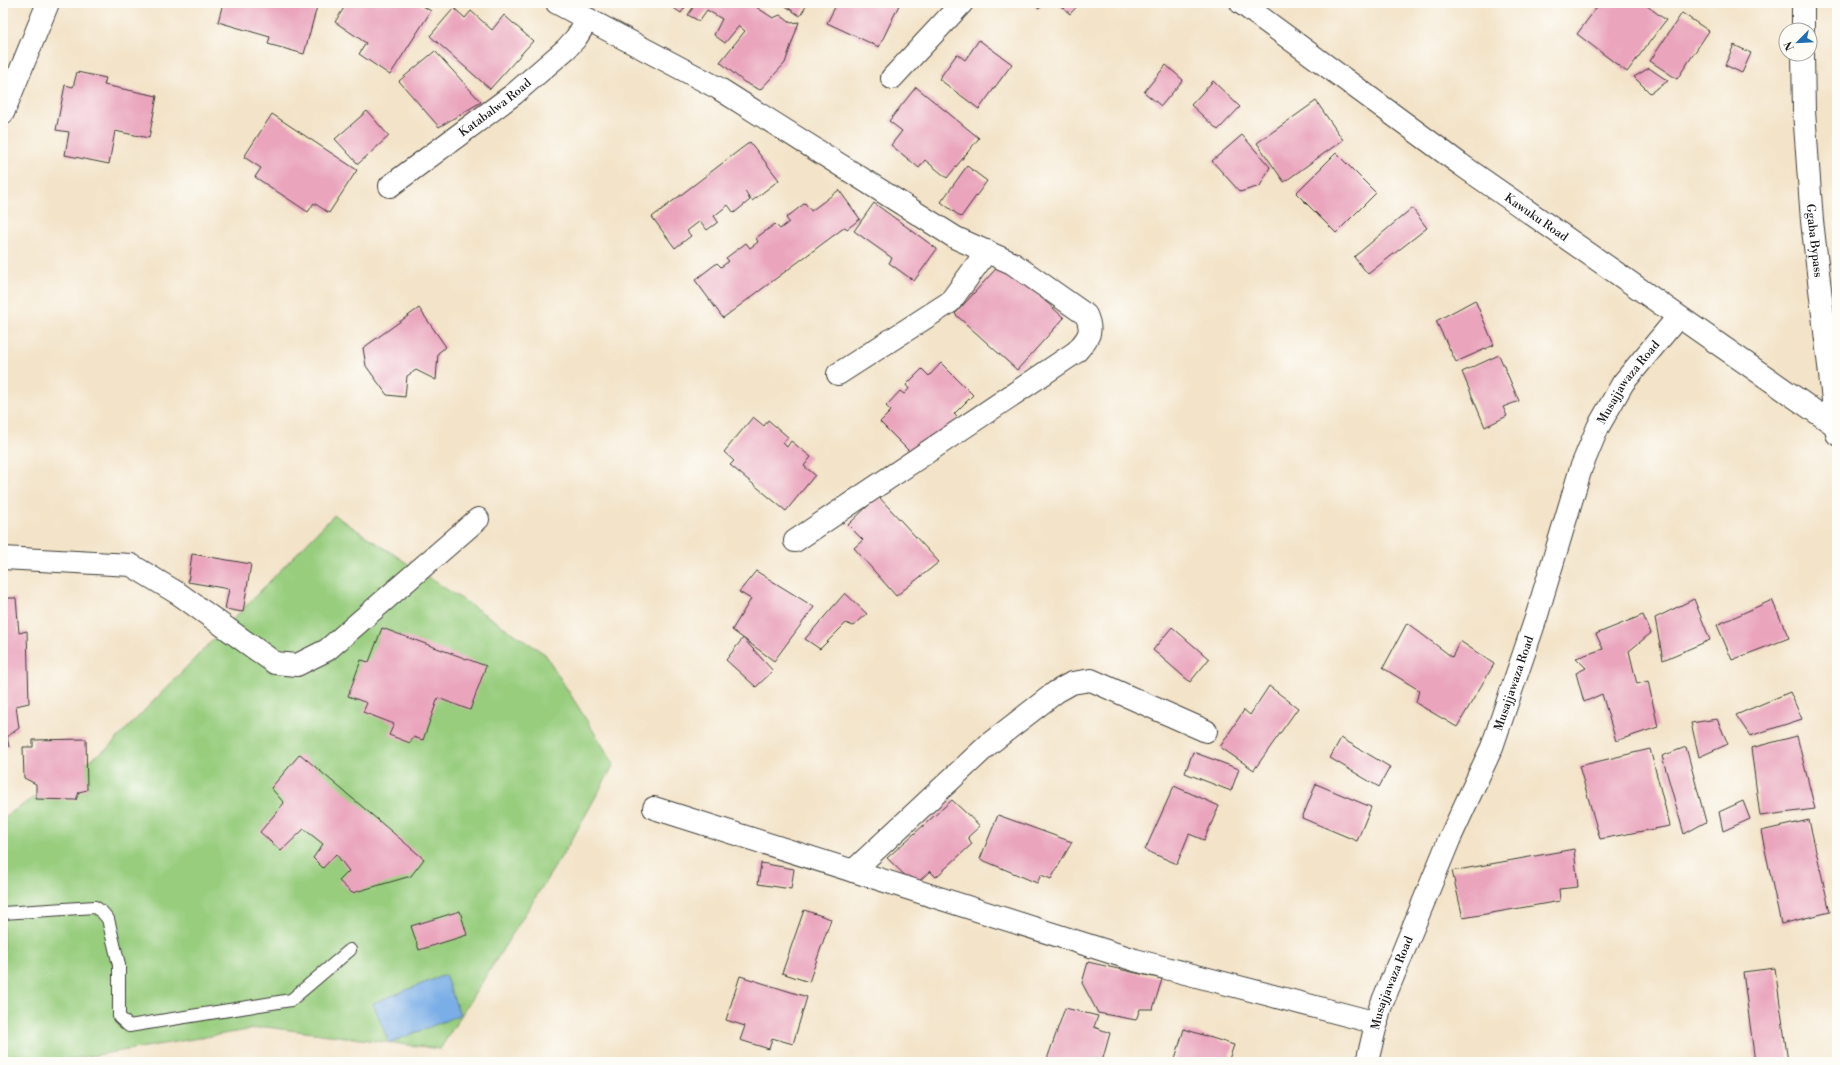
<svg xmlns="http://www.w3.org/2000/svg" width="1840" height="1065" font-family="'Libre Bodoni',serif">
  <rect width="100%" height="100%" fill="#fdfcf7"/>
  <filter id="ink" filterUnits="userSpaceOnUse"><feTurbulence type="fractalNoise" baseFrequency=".025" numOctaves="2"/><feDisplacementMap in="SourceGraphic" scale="8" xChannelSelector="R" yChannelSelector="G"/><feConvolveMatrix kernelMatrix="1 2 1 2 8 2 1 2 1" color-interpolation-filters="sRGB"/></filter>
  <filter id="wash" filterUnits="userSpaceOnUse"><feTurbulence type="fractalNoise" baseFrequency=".012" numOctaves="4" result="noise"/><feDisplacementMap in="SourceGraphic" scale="16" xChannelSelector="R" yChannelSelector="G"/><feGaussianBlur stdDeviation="0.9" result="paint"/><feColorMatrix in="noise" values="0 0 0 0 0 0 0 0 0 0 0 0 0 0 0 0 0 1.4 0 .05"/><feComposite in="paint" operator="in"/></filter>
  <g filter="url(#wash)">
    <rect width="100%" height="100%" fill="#f3e3c8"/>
    <!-- green -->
    <path fill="#98cd7e" stroke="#5a744d" d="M334,515L545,654L614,764L571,841L440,1049L266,1027L54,1062H3V818L108,748Z"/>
    <!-- water -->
    <path fill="#7aaee7" stroke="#4b6582" d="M445,975L460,1015L389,1043L373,1003Z"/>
    <g id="blocks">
      <!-- building -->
      <g fill="#eaa5bd">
        <path d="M223,3H318L304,54L268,44L270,37L218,22Z"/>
        <path d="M347,3H418L431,11L390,75L359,54L366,43L335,22Z"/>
        <path d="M666,3H688L681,13Z"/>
        <path d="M700,3H750L773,18L780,15L791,23L799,22L785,63L760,90L744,82L720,62L745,31L739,26L725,43L714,35L722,19L707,10L699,21L688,15L694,6Z"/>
        <path d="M781,3H808L800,16Z"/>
        <path d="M837,3H900L879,47L827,23Z"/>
        <path d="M1032,3H1044L1039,9Z"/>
        <path d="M1057,3H1080L1070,14Z"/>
        <path d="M1600,3H1643L1666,20L1627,72L1577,34Z"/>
        <path d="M454,8L465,18L471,11L492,30L504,15L533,41L490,89L430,36Z"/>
        <path d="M1682,13L1709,31L1677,79L1650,61Z"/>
        <path d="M979,40L1012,64L979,109L939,79L957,54L965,60Z"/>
        <path d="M1734,45L1751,53L1742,73L1725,65Z"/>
        <path d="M435,51L481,102L439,127L399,81Z"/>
        <path d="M1166,65L1183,80L1161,106L1144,92Z"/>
        <path d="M1649,68L1668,81L1650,93L1634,77Z"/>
        <path d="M77,72L106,78L104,85L157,96L149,138L115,131L109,164L65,155L69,132L56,130L65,85L73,87Z"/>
        <path d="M1213,81L1240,107L1218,130L1191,105Z"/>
        <path d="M916,87L979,138L947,178L925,160L919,168L891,145L902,131L889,121Z"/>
        <path d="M1316,101L1343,140L1284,182L1257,143Z"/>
        <path d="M367,111L389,136L358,164L335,139Z"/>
        <path d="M272,114L357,170L329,213L314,203L308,212L255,177L261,168L244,157Z"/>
        <path d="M1242,135L1270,167L1260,186L1240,192L1212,161Z"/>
        <path d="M750,142L779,180L752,201L745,191L750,200L734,213L728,205L714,216L718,222L707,230L700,221L687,231L691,236L675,248L652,217Z"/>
        <path d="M1336,153L1376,193L1336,233L1296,193Z"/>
        <path d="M967,166L987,181L961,217L941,202Z"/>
        <path d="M839,190L860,219L847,229L845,227L723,318L695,280L717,263L721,267L729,261L726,258L746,243L750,248L758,242L756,238L775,224L780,229L789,222L786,218L805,203L811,211Z"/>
        <path d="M874,203L937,249L914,281L889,263L892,258L854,231Z"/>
        <path d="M1412,208L1427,228L1368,274L1354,257Z"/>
        <path d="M1002,262L1064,318L1017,370L955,314Z"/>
        <path d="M1475,300L1494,345L1456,362L1436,321Z"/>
        <path d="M419,308L446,347L438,353L436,380L416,370L407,376L405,397L387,395L366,366L363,348Z"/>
        <path d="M1499,355L1519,401L1503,407L1507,416L1485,427L1462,372Z"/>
        <path d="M941,363L973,395L954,414L958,418L936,441L913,455L880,422L891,411L886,406L900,391L904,394L909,389L906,385L922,369L929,376Z"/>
        <path d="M753,417L764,426L768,420L788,437L783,443L787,447L791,441L811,457L804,466L815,475L786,511L730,465L734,461L724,452Z"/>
        <path d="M878,496L939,562L896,596L854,548L863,540L848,525Z"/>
        <path d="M192,554L251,564L243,612L225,609L229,589L188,582Z"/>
        <path d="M756,571L814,607L774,661L732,630L751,599L739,592Z"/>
        <path d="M3,586L5,598H16L19,633L27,631L29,703L16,706L19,728L7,737L9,747L3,746Z"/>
        <path d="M845,593L867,614L853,626L846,623L820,649L805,639Z"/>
        <path d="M1694,599L1710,640L1663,660L1655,618Z"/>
        <path d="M1772,600L1789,638L1732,660L1717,625Z"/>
        <path d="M1643,615L1651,633L1629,651L1637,684L1648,681L1658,727L1616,741L1602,694L1584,702L1576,673L1586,668L1576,658L1603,649L1596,634Z"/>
        <path d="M1407,623L1452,657L1460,641L1494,664L1457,727L1416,703L1419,690L1383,668Z"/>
        <path d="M1172,627L1209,659L1190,682L1153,650Z"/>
        <path d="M382,628L486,666L470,710L438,698L423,740L413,737L410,743L389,735L394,724L363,712L367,703L348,696L361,660L369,662Z"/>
        <path d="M743,638L773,671L756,687L726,660Z"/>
        <path d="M1269,686L1298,708L1254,770L1220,747L1244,710L1250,715Z"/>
        <path d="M1790,692L1802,719L1750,736L1736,715Z"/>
        <path d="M1717,719L1728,744L1699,757L1691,723Z"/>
        <path d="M1797,736L1815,809L1760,816L1751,748Z"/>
        <path d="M1341,738L1390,767L1379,787L1330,758Z"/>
        <path d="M86,739L87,790L79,792L76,800L36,799V784L24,778L23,747H33V740Z"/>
        <path d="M1686,747L1706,822L1684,834L1662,756Z"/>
        <path d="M1650,749L1670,826L1600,839L1579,766Z"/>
        <path d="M1193,752L1239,769L1231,791L1185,773Z"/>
        <path d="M300,754L424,859L411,876L352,893L339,881L349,871L336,854L323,868L313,858L323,844L304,829L281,851L260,832L284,803L271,788Z"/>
        <path d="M1316,784L1371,807L1357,841L1302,818Z"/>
        <path d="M1174,786L1219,806L1204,840L1189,834L1177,864L1145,850Z"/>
        <path d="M952,800L980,826L968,837L972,844L936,877L930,871L915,885L887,858Z"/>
        <path d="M1743,801L1750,819L1723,831L1719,812Z"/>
        <path d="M998,815L1072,842L1051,879L1041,875L1037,883L980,859Z"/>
        <path d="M1809,820L1830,912L1781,924L1761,831Z"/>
        <path d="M1574,849L1578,887L1559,889L1560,901L1463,918L1452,871Z"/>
        <path d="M761,863L794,869L791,889L758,884Z"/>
        <path d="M804,910L831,919L809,982L782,973Z"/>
        <path d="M460,911L467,935L419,950L411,926Z"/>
        <path d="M1088,962L1162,979L1153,1009H1140L1136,1020L1098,1013L1082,983Z"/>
        <path d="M1775,968L1788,1062H1755L1743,972Z"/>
        <path d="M740,976L807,997L793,1044L772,1038L769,1049L740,1040L745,1026L726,1020Z"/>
        <path d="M1065,1008L1098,1016L1094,1027L1110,1033L1102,1062H1046Z"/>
        <path d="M1184,1029L1234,1045L1228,1062H1174Z"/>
      </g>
    </g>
  </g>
  <g filter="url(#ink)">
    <use href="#blocks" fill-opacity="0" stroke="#3c3a36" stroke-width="1"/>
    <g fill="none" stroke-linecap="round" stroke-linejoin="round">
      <defs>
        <path id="lane" d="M3,913L95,907L102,912L108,919L119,965V1017L129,1026L291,1000L350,950"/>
        <g id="street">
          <path d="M557,3L718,88L956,238L1012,263L1086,315C1094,333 1088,338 1076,352L795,541"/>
          <path id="s1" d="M1241,3L1460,164L1836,426"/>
          <path d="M892,78L962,3"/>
          <path d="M3,113L48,3"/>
          <path id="s2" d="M390,186L514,94L566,49L576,38L588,19"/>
          <path d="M838,374L950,302L987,251"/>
          <path d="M3,558L131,565L179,594L275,663L297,665L327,650L478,519"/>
          <path d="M654,808L1135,960L1377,1023"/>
          <path d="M853,871L989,744L1056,692L1072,683L1091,680L1206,731"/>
          <path id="s3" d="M1367,1062L1380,1008L1449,840L1492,747L1536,618L1581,468L1598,427L1623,383L1678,317"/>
        </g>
        <g id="secondary">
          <path d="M1803,3V30"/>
          <path id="s4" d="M1803,54L1804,111L1812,221L1837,434"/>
        </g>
      </defs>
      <!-- lane casing -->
      <use href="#lane" stroke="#3c3a36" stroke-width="14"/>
      <!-- street casing -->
      <use href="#street" stroke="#3c3a36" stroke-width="24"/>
      <!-- secondary casing -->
      <use href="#secondary" stroke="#3c3a36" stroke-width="24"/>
      <!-- lane -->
      <use href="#lane" stroke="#fff" stroke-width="12"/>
      <!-- street -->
      <use href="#street" stroke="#fff" stroke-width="22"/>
      <!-- secondary -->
      <use href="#secondary" stroke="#fff" stroke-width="22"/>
    </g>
  </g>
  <g text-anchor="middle" stroke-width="4" stroke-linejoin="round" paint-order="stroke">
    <!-- street labels -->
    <g font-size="12" fill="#1c1c1c" stroke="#fdfcf7">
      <text dy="4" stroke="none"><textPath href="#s2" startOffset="131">Katabalwa Road</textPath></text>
      <text dy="4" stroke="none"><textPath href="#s1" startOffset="365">Kawuku Road</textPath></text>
      <text dy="4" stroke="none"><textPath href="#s4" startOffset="187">Ggaba Bypass</textPath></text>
      <text dy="4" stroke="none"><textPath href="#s3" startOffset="731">Musajjawaza Road</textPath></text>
      <text dy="4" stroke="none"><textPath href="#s3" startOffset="407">Musajjawaza Road</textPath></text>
      <text dy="4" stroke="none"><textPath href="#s3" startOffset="83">Musajjawaza Road</textPath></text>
    </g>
  </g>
  <!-- margin -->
  <rect width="1840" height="1065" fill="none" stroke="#fdfcf7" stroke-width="16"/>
  <!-- north arrow -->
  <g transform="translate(1798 42) rotate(246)"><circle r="19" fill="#fdfcf7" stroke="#a3a29f"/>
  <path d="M0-3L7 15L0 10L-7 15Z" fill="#1f6fb2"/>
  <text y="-6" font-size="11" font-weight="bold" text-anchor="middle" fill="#1c1c1c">N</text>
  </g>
</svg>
